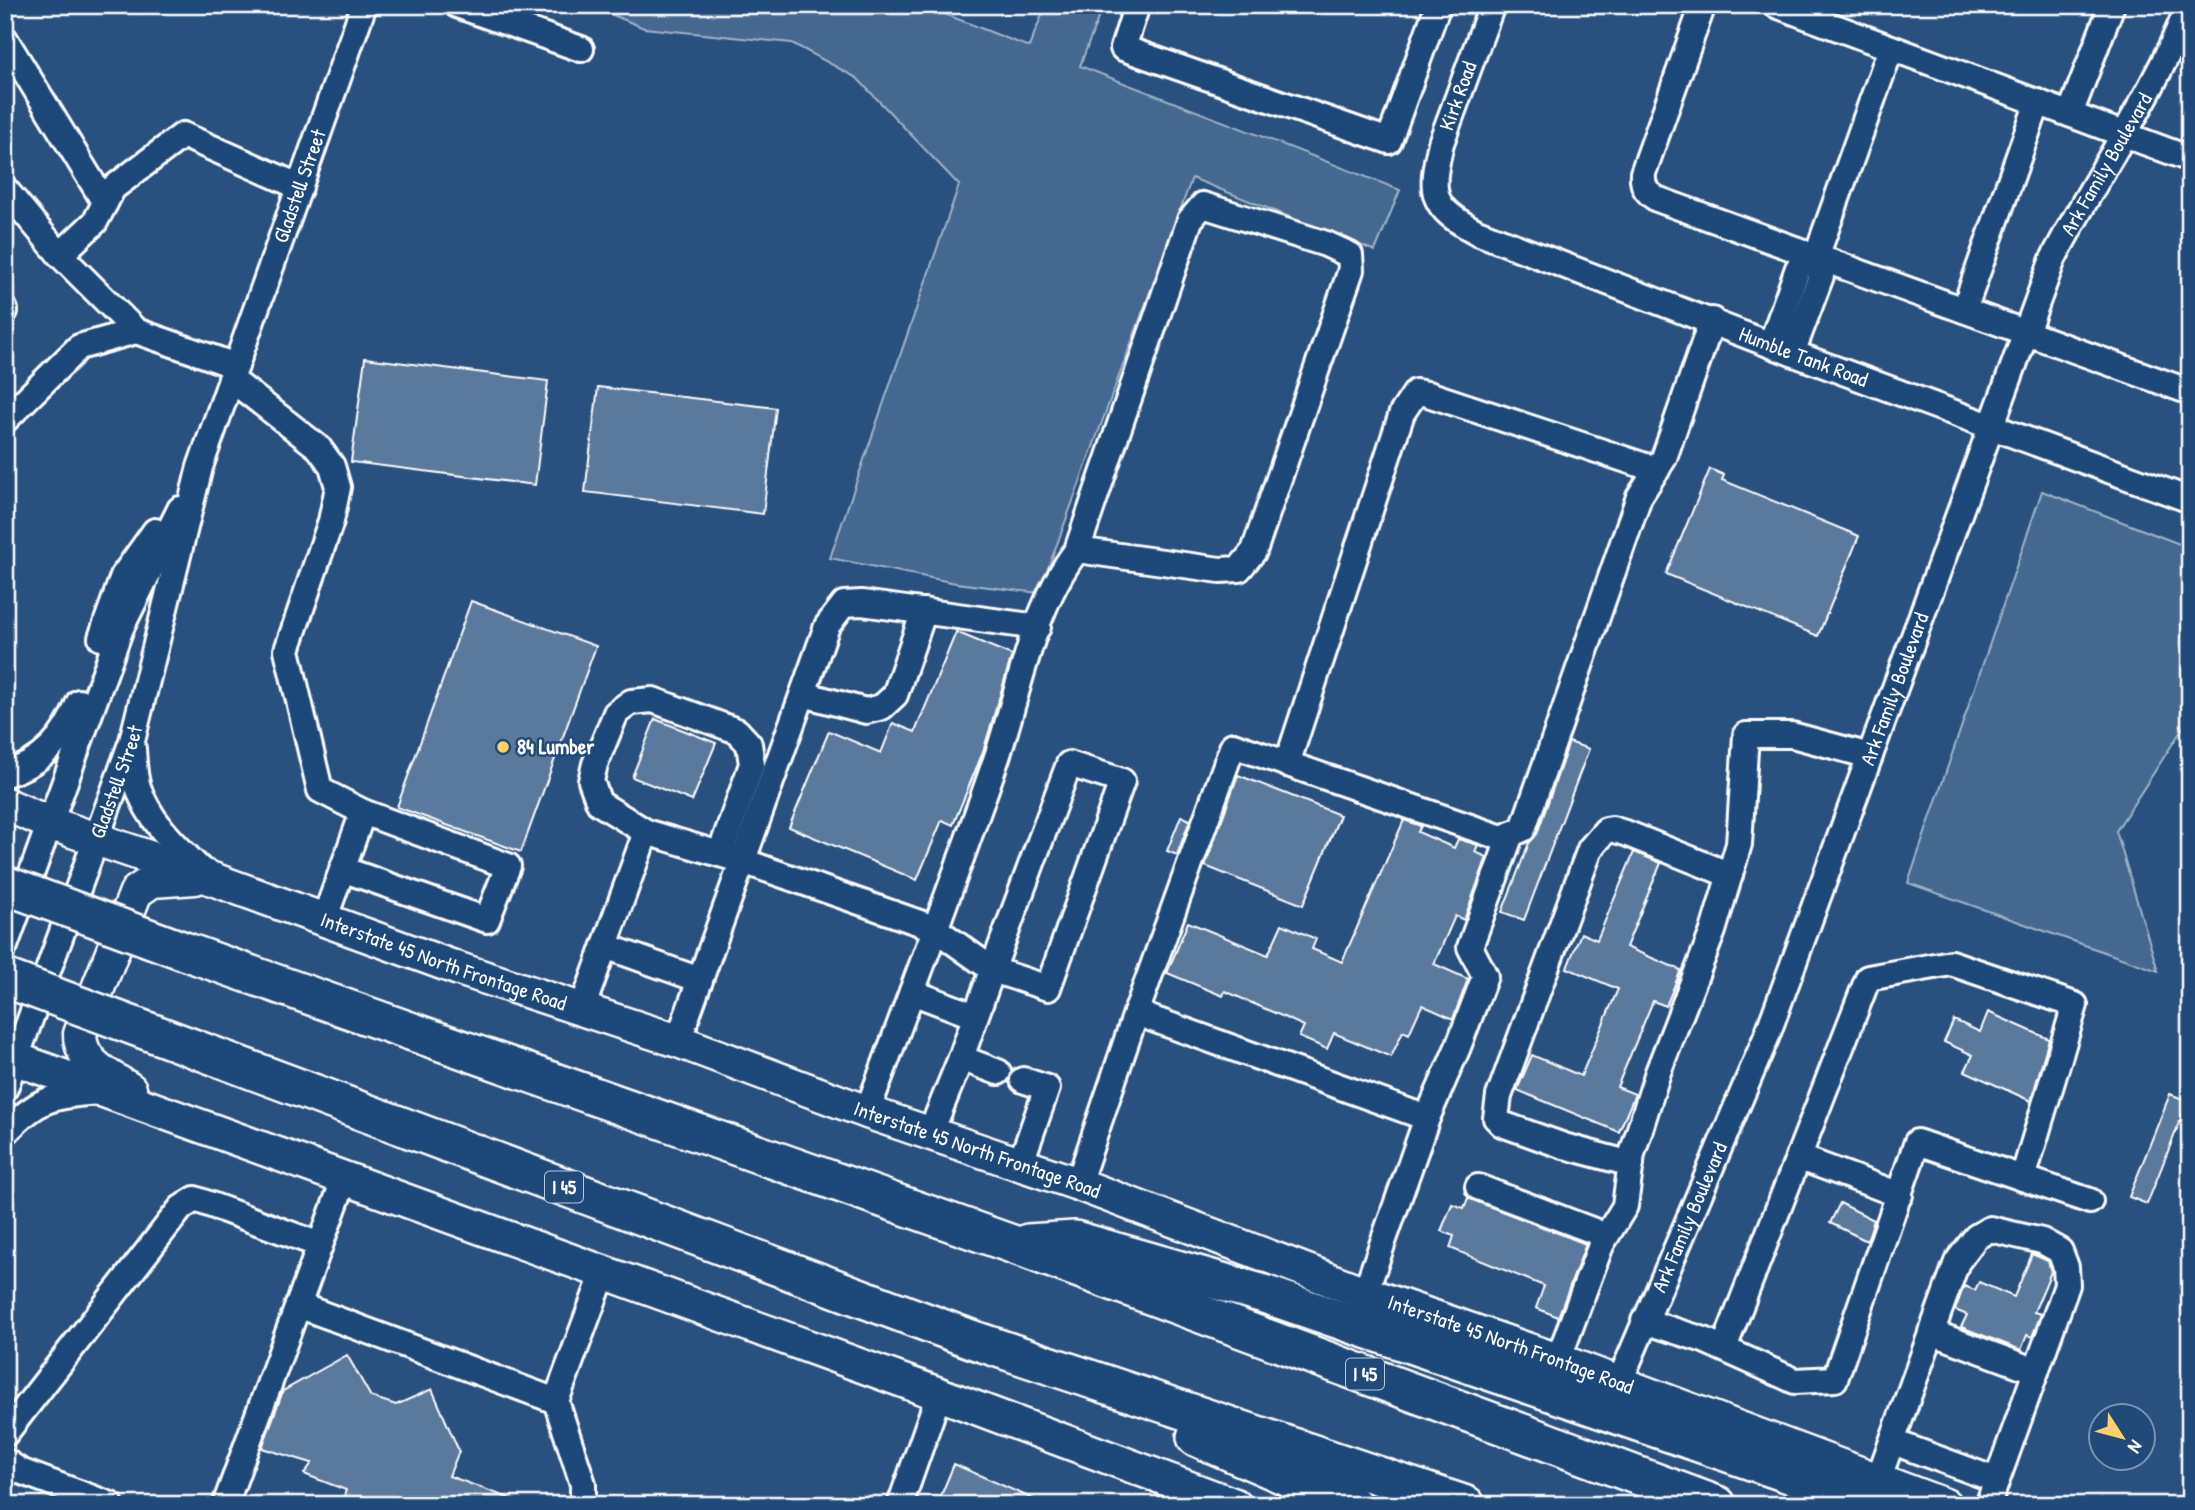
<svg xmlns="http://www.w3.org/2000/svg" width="2195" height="1510" font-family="'Patrick Hand',sans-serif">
  <rect width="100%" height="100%" fill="#28517f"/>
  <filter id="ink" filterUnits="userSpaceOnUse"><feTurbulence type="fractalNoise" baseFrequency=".0143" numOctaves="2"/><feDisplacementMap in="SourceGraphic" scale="14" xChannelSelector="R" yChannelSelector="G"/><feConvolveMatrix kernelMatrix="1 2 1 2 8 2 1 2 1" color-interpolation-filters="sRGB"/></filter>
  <g filter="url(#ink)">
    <!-- green -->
    <g fill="#446890" stroke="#a2b4c8" stroke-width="2">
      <path d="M589,5H922L1029,47L1046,5H1103L1080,66L1400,190L1375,251L1192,178L1039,593L956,583L830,558L959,185L857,78L792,43L644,28Z"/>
      <path d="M2042,491L2190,548V717L2116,831L2158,971L1908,883Z"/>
    </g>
    <!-- building -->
    <g fill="#5a7a9d" stroke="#fff" stroke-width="2">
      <path d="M365,358L548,381L535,485L351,462Z"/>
      <path d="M598,387L776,408L763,514L585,492Z"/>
      <path d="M1710,469L1724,475L1722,480L1859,536L1818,636L1666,574Z"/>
      <path d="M471,601L596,646L521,852L397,807Z"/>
      <path d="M956,632L1012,655L983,752L953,825L942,820L917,880L789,827L829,731L881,753L893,723L915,732Z"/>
      <path d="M655,719L716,743L692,801L632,777Z"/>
      <path d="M1569,742L1589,749L1524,920L1502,912L1529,843L1537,834Z"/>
      <path d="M1238,775L1340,815L1303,905L1205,866Z"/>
      <path d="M1181,816L1190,820L1177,855L1167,851Z"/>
      <path d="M1404,820L1421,826L1418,832L1454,848L1458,839L1478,845L1475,852L1487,857L1464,920L1455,916L1434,964L1468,979L1453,1019L1422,1005L1409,1034L1403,1031L1391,1057L1334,1033L1327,1049L1299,1037L1304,1026L1225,991L1223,996L1167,973L1188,922L1268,955L1282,924L1316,939L1312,949L1342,962Z"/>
      <path d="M1634,852L1661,863L1626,947L1681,970L1666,1006L1653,1001L1617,1087L1635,1094L1619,1132L1517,1090L1532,1055L1581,1076L1618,989L1567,968L1581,933L1597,940Z"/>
      <path d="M1988,1012L2049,1039L2031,1101L1965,1071L1973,1055L1944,1042L1954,1020L1980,1032Z"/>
      <path d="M2170,1094L2188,1101L2147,1204L2129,1197Z"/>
      <path d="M1468,1198L1586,1244L1558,1317L1536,1308L1544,1286L1450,1248L1454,1236L1441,1231L1452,1204L1464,1208Z"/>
      <path d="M1840,1203L1874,1220L1867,1241L1830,1223Z"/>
      <path d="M2032,1254L2048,1261L2051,1272L2034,1312L2041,1314L2032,1337L2027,1335L2021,1350L1961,1327L1967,1315L1955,1310L1964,1286L1975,1290L1979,1282L2014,1297Z"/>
      <path d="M347,1355L371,1397L396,1405L432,1389L459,1451L449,1476L522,1503V1505H341L346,1490L304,1474L312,1463L262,1448L283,1391Z"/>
      <path d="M954,1464L1047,1505H937Z"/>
    </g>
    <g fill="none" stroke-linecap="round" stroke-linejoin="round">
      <defs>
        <g id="minor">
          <path d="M457,5L581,49"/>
          <path d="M1137,5L1123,48L1389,141L1438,5"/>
          <path id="s1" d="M1492,5L1441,143C1429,194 1430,207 1477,232L1792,353L2190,500"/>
          <path d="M1703,5L1643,173C1642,186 1646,192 1657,199L2190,392"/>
          <path d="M1776,5L2190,159"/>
          <path d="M5,39L105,203"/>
          <path d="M2070,114L2112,5"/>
          <path d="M5,189L60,255L136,331"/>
          <path d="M60,255L95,222L113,188L183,135L300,187"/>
          <path d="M5,310V311"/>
          <path d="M1964,310L2038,102"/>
          <path d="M1771,344L1798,268L1816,257"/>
          <path d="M1792,353L1821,276L1816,257L1891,48"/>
          <path d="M231,379L319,448L332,466L338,487L331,521L287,650L320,790L363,812"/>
          <path d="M5,420L79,347L136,331L236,366"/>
          <path d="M101,638L123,576L155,531"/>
          <path d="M803,694L866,711L882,707L895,695L924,611"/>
          <path d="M133,749C134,761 134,775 138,787C150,824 180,849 207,876"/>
          <path d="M1287,764L1402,413L1416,392L1428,394L1657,470"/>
          <path d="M5,774C43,763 65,738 79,702"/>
          <path d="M646,832L599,803L591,781L595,764L616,713L631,702L653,700L737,731L749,744L752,764L720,854"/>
          <path d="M324,920L363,812L508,866L487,920L342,869"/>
          <path d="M5,946L121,628L180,509"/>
          <path d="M605,946L700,980"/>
          <path d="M912,992L975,1016"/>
          <path d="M582,1009L646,832L743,861L934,928L993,970L1048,988L1122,781L1069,764C1033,861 995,959 961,1058"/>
          <path d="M1136,1013L1233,745L1502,838L1523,829L1639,497L1664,458L1712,320"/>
          <path d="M678,1041L827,626L844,604L862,603L1038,627"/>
          <path id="s2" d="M5,1088L132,741L200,467L364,5"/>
          <path d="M867,1112C911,994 956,876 997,757C1020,688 1032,609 1077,550L1220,570L1239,569L1254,551L1351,270L1350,255L1326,244L1203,205L1190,220L1077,550"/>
          <path d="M1427,1118L1458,1047L1485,976L1470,947L1511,834"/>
          <path d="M5,1133C39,1097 53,1096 100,1092"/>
          <path d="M930,1134L961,1058L998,1072"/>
          <path d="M1798,1157L1900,1195"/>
          <path d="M1631,1164L1564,1146L1502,1124L1496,1118L1499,1096L1590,849L1606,830L1612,829L1628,834L1730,875"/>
          <path d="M1020,1165L1047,1088L1023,1080"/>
          <path d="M1078,1184L1136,1013L1427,1118L1365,1293"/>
          <path d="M1478,1187L1594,1231L1600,1236L1601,1245L1558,1360"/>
          <path d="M1601,1245L1625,1206L1632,1154L1658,1072L1713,931L1739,844L1746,735H1792L1870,756"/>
          <path d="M298,1305L556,1401"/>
          <path d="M1644,1321L1704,1340L1795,1381L1835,1379L1917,1142L2090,1201"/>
          <path d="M1931,1332L2036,1371"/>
          <path d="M1724,1348L1868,978L1951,963L2075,1005L2023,1178"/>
          <path id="s3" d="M1619,1383L1766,1038L2053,259C2097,174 2154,95 2189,5"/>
          <path d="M5,1434L181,1208L195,1199L320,1245"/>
          <path d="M1893,1442L1996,1480"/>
          <path d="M5,1461L20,1471L111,1505"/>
          <path d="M1878,1480L1957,1262L1976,1237L1990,1229L2042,1241L2060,1251L2066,1267L2067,1285L1988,1505"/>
          <path d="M225,1505L345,1177"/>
          <path d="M580,1505L583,1497V1484L556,1401L604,1272"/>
          <path d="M900,1505L939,1394"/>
        </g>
        <g id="major">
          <path id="s4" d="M5,804L49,823L207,877L459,969L678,1041L867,1112L1078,1184L1365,1293L1558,1360L1945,1505"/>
          <path d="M5,1055L939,1394L1235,1505"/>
          <path d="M130,1089C108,1075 80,1063 80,1034L136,892L152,881L195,878"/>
        </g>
        <g id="highway">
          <path d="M184,951L1012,1244L1717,1505"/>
          <path d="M158,1035L971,1339L1466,1505"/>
          <path d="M1028,1243L1075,1240L1264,1294L1880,1505"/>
          <path d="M1196,1437L1353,1505"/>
        </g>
      </defs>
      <!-- minor casing -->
      <use href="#minor" stroke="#fff" stroke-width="30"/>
      <!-- major casing -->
      <use href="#major" stroke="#fff" stroke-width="37"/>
      <!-- highway casing -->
      <use href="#highway" stroke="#fff" stroke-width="42"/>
      <!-- minor -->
      <use href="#minor" stroke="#1f4a7a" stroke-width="24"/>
      <!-- major -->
      <use href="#major" stroke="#1f4a7a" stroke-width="32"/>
      <!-- highway -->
      <use href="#highway" stroke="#1f4a7a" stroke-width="37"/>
      <defs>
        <g id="highway-bridge">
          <path d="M5,885L184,951"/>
          <path d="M5,978L158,1035"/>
        </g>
      </defs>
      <!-- highway-bridge casing -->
      <use href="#highway-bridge" stroke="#fff" stroke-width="42" stroke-linecap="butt"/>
      <!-- highway-bridge -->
      <use href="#highway-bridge" stroke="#1f4a7a" stroke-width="37"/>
    </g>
  </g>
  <!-- markers -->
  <circle fill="#ffd166" stroke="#1f4a7a" stroke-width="2.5" cx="503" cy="747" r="7"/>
  <g text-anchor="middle" stroke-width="5" stroke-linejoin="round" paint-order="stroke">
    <!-- shield labels -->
    <g fill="#1f4a7a" stroke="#bcc9d7" stroke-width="2">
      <rect x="545" y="1171.5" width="38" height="31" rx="5"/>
      <rect x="1346" y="1358.5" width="38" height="31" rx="5"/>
    </g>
    <g font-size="19" font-weight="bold" fill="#fff">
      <text x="564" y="1194">I 45</text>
      <text x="1365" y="1381">I 45</text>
    </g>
    <!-- street labels -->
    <g font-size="21" fill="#fff" stroke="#1f4a7a">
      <text transform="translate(1458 96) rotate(-70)" y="7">Kirk Road</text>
      <text dy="7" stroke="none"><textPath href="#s3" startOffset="1314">Ark Family Boulevard</textPath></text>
      <text dy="7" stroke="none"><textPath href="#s2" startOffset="950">Gladstell Street</textPath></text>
      <text dy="7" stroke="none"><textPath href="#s1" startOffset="606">Humble Tank Road</textPath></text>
      <text dy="7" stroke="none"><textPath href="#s3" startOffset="747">Ark Family Boulevard</textPath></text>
      <text dy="7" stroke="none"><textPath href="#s2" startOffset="326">Gladstell Street</textPath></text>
      <text dy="7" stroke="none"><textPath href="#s4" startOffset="466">Interstate 45 North Frontage Road</textPath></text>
      <text dy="7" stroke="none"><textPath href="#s4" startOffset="1032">Interstate 45 North Frontage Road</textPath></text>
      <text dy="7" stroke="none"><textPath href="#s3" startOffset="180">Ark Family Boulevard</textPath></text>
      <text dy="7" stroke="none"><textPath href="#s4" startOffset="1600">Interstate 45 North Frontage Road</textPath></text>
    </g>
    <!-- poi labels -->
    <g font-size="21" font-weight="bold" fill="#fff" stroke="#1f4a7a" text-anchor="start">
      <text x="517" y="754">84 Lumber</text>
    </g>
  </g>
  <!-- margin -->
  <rect width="2195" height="1510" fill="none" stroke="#1f4a7a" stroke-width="28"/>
  <rect x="14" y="14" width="2167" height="1482" fill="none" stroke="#fff" stroke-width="2.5" filter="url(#ink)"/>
  <!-- north arrow -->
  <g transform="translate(2122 1437) rotate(126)"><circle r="33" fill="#1f4a7a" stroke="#7992af" stroke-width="2"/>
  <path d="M0-5L12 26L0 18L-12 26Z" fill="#ffd166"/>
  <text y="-10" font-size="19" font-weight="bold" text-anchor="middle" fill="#ffffff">N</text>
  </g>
</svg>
